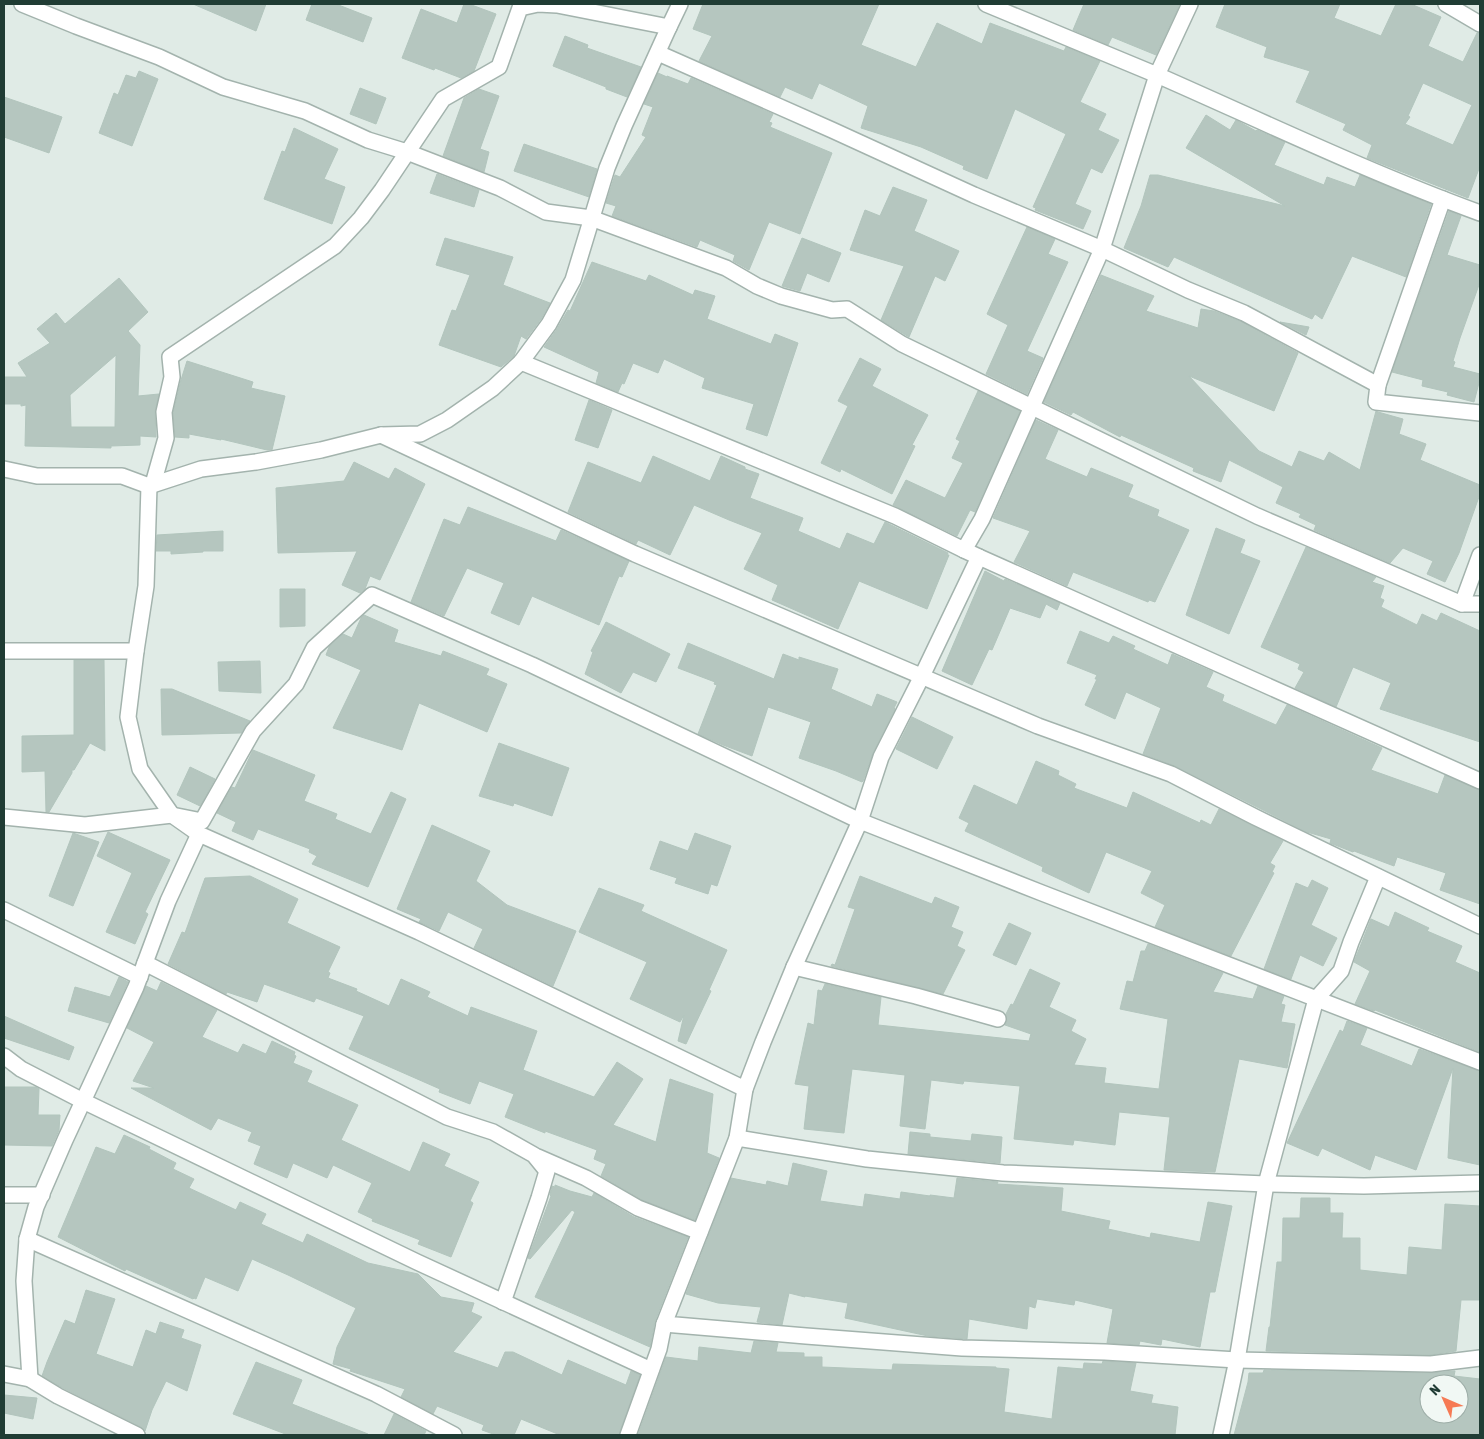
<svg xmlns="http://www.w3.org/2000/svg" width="1484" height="1439" font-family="'Asap Condensed',sans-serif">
  <rect width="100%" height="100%" fill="#e0ebe6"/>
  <!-- building -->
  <g fill="#b5c6bf" stroke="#b2c5bd" fill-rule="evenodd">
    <path d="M193,4H266L256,31Z"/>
    <path d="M312,4H336L372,18L363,42L306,20Z"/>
    <path d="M464,4H469L496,14L474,71L461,78L435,68L434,70L402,58L421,9L457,23Z"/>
    <path d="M703,4H879L861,45L916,67L937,23L982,44L990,23L1064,51L1066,47L1100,61L1080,102L1106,114L1098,130L1119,140L1102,173L1091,168L1075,204L1091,211L1083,229L1035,210L1036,208L1033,207L1066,134L1064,133L1015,109L987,179L963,169L964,166L921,147L861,128L868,106L819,83L812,99L785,87L780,97L699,61L712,36L693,29Z"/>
    <path d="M1084,4H1180L1156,55L1112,37L1108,45L1073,30Z"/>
    <path d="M1225,4H1340L1334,18L1381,36L1396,4H1411L1441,17L1428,46L1463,62L1477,33H1480V166L1468,198L1367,158L1372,145L1343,130L1346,124L1296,102L1310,71L1264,57L1267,47L1216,27ZM1423,83L1472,105L1453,145L1405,124L1410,117L1408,116Z"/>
    <path d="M565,36L588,45L587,48L641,67L627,97L606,89V87L553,66Z"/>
    <path d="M139,71L158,79L132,146L99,133L114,93L118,95L126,75L136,78Z"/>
    <path d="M658,73L667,77V76L688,84L691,78L773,114L769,122L772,123L770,127L832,153L800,234L769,222L749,270L733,261L735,255L700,240L697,247L612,216L616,206L606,203L615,175L620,177L646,137L642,135L653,107L644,104Z"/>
    <path d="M360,88L386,98L376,124L350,114Z"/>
    <path d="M479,89L499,96L480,149L489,152L484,172L443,156L464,98Z"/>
    <path d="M4,97L62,117L49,153L4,137Z"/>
    <path d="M1206,115L1230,130L1236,120L1256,131L1257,130L1285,142L1274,165L1324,185L1327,177L1355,187L1360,175L1431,204L1406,277L1352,256L1322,319L1315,314L1312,319L1174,257L1168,267L1124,248L1141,206L1150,175H1158L1285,206L1186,148Z"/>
    <path d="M294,128L338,149L324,179L345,187L332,224L264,199L282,151L285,152Z"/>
    <path d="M524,144L597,169L589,197L514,171Z"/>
    <path d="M437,174L479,190L474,207L430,193Z"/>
    <path d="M893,187L927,200L914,231L959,251L945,281L935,276L909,337L881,320L904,266L850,250L865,210L880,216Z"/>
    <path d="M1449,211L1461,216L1447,255L1480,265V282L1460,338L1453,361L1455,362L1453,367L1480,374V379L1474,402L1447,395L1448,392L1422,386L1423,380L1392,372Z"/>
    <path d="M1027,227L1055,239L1048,254L1068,262L1027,351L1043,358L1027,394L986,374L1008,325L987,314Z"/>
    <path d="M445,238L513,257L503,285L550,303L541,319L526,339L521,336L514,356L501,367L439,345L452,310L456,311L470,275L436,265Z"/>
    <path d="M802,238L841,253L829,282L807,273L800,291L782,286Z"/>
    <path d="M592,262L646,281L649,275L693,295L695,290L715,296L707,319L771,344L775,334L798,343L767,436L746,429L754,404L702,388L705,378L664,359L658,373L633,363L624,384L622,383L618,392L596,383L599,372L544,347L557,329L568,310L570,311Z"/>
    <path d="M1101,275L1154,296L1146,311L1198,328L1201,309L1214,311L1240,321L1298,353L1274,411L1189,376L1259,451L1292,467L1299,451L1324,461L1329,452L1360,470L1376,411L1378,412L1403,419L1399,434L1426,444L1420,460L1480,485V494L1459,553L1445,582L1427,574L1433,561L1403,548L1390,563L1314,530L1316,525L1299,517L1301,514L1276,503L1283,487L1229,460L1221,482L1193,471L1194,468L1121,435L1120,437L1073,412L1071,415L1044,402Z"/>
    <path d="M119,278L148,312L128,331L140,345L138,396L159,394L155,412L156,437L140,436V445L111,446V448L25,446L26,405L21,406V404H4V377H27L18,363L50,343L37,329L56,313L65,324ZM116,355L115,427H71L70,395Z"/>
    <path d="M1280,322L1309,327L1306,335Z"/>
    <path d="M860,358L881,369L872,386L928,415L912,445L915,446L892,494L841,469L840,472L821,463L848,406L838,401Z"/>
    <path d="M187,361L253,382L251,388L285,396L272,450H267L221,439V440L189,434V438L175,437L173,413L181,380Z"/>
    <path d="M978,391L1020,411L975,512L970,510L957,536L893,505L906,480L945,498L963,463L952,458L960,441L956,439Z"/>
    <path d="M589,400L612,410L598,448L575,440Z"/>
    <path d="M1036,420L1058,430L1045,459L1087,477L1091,468L1133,485L1128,497L1159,510L1157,516L1189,530L1155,602L1149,600L1148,602L1073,572L1067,586L1014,562L1030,531L993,518Z"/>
    <path d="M653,456L710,481L721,456L745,467V469L759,474L750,498L803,518L798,531L840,549L847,533L874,544L885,522L948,553L947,555H949L927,609L859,581L838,629L772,600L778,585L744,569L762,533L729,520L694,505L670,555L638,540L636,544L568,512L588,462L641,483Z"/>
    <path d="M354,462L389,479L395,468L425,484L380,580L370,576L365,589L360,593L342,585L357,551L278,553L276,488L344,481Z"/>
    <path d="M468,507L556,541L561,530L629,561L622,577L619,576L599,625L532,596L519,625L491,613L504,583L467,568L444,616L411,602L444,519L460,525Z"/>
    <path d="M1216,528L1245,540L1240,553L1260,561L1229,634L1186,615Z"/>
    <path d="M223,531V551H203V552L171,554V551H156L157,535Z"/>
    <path d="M1306,547L1376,577L1372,582L1384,586L1380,598L1384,600L1381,607L1417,625L1422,614L1437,621L1441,613L1480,631V742L1380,709L1391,683L1353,667L1336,707L1295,688L1304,672L1298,669L1300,664L1261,647Z"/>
    <path d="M985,571L1004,581L1005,579L1060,603L1057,610L1046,604L1040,618L1010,608L992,650L989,649L972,685L942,671Z"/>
    <path d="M280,589H305V626L280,627Z"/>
    <path d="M364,615L398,630L394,642L441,656L443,651L489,669L486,675L507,684L487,732L419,703L402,750L333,728L361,670L326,655L329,647L343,634L352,638L361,618Z"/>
    <path d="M606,622L670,654L656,682L633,672L621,693L585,674L593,652L591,651Z"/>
    <path d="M1080,631L1109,643L1113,636L1135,646L1133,649L1168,665L1172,654L1213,672L1206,687L1224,695L1222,701L1276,725L1287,705L1382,748L1371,770L1438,794L1445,775L1480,790V904L1440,890L1446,873L1397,857L1394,866L1354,851L1353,852L1330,843L1331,839L1307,832L1175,766L1143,754L1161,708L1126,692L1115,719L1085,705L1097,679H1095L1097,675L1067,663Z"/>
    <path d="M688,643L774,679L783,654L799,660V657L838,669L831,689L872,707L877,694L897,702L894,708L895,709L873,753L863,781L862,782L836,771L799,758L811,722L768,707L752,756L723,745L698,734L717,685L714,684L715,682L678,668Z"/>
    <path d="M74,660H104L105,751L90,743L74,770H72V773L49,812H46L45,771L22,772V736L74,735Z"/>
    <path d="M260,661L261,693L219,691L218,662Z"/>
    <path d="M161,689H172L250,721L241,733L162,735Z"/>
    <path d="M912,717L953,737L937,769L896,749Z"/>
    <path d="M499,743L569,768L552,816L514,803L513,806L479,796Z"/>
    <path d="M253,750L315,775L304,801L337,814L335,819L371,834L391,792L406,799L368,887L312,864L317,856L309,852L310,849L258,829L253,840L232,831L236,822L217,813L232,787L235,788Z"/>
    <path d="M1036,761L1059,771L1058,775L1076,784L1074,788L1127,808L1133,792L1200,823L1201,820L1211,825L1219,809L1283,841L1270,863L1275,866L1272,872L1274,873L1231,956L1155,927L1165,905L1141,893L1152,871L1106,852L1089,893L1042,871L1043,867L965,831L969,823L959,818L974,785L1017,805Z"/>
    <path d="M190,767L215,779L200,806L177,795Z"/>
    <path d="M432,825L490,851L476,881L507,905L576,931L553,986L474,948L483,929L448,912L439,931L419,922L421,919L397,909Z"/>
    <path d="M108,832L170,860L145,912L148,914L135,944L106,932L132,873L97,856Z"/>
    <path d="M73,833L99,842L73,906L49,896Z"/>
    <path d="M695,833L731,846L717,886L711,884L708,894L675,883L677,878L650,869L660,841L688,851Z"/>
    <path d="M250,876L298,899L287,923L340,947L328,972L330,973L328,978L357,989L356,991L389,1006L401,979L430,992L427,997L468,1016L471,1007L537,1031L523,1070L594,1097L617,1062L643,1079L613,1125L656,1142L670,1079L713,1094L707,1153L719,1158L695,1220L642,1200L601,1176L606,1164L594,1159L597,1150L545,1131V1133L505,1117L514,1094L479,1081L470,1104L439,1092L440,1089L349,1049L364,1016L316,998L314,1002L264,984L257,1002L227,992L226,994L168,964L182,932L185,933L205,878Z"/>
    <path d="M860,876L932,904L935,897L959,907L951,927L963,932L957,946L965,950L943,994L831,966L832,964L835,965L855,909L848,907Z"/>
    <path d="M1312,880L1328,888L1311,925L1337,938L1323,966L1300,955L1291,979L1264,969L1296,883L1308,888Z"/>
    <path d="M599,888L644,905L641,911L727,950L709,990L711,991L686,1044L678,1041L684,1015L680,1022L630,999L647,962L579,932Z"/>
    <path d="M1395,912L1429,928L1427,931L1462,946L1455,962L1480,973V1052L1375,1010L1374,1011L1355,1004L1370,971L1354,962L1371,919L1389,927Z"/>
    <path d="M1009,923L1031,933L1016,965L993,955Z"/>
    <path d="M1148,944L1223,973L1213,992L1253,999L1258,986L1284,996L1281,1004L1285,1005L1281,1022L1295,1024L1287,1068L1239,1059L1215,1172L1164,1170L1170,1117L1119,1112L1115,1145L1074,1140L1073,1145L1014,1139L1020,1086L964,1081L963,1084L931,1080L925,1129L900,1126L905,1075L852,1069L844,1133L804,1129L809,1086L795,1084L808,1023L814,1025L818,990L822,991L825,984L881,997L878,1025L1029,1041L1031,1034L1005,1025L1007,1021L1006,1014L1011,1004L1013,1005L1030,969L1060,983L1049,1007L1076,1020L1071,1031L1086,1039L1074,1065L1106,1068L1104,1083L1159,1089L1168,1019L1120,1009L1127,981L1133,982L1141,951H1145Z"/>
    <path d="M119,977L128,982L109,1023L68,1011L75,987L110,997Z"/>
    <path d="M161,982L217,1010L202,1037L238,1053L243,1044L266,1054L272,1041L295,1052L294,1055L296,1056L293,1063L312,1071L307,1082L358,1105L341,1140L410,1172L423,1142L450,1154L444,1166L479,1182L470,1201L473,1203L451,1257L418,1244L420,1240L372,1221L373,1219L358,1212L372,1183L333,1165L327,1178L293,1163L287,1178L254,1164L261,1146L248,1141L252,1132L218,1118L211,1130L131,1088H154L133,1081L154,1042L127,1028L146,986L157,991Z"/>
    <path d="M4,1016L74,1047L69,1060L4,1038Z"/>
    <path d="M1347,1021L1367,1028L1360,1045L1412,1066L1419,1049L1480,1071V1165L1448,1158L1453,1068L1416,1170L1375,1155L1370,1170L1322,1148L1318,1156L1287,1143L1340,1030L1343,1032Z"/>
    <path d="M4,1087H36L39,1089L38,1115H60L59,1130L52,1146L4,1145Z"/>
    <path d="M910,1132L930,1134V1137L971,1141L972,1134L1002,1137L1000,1163L908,1154Z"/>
    <path d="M124,1135L150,1147L149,1149L176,1163L173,1169L194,1179L189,1188L236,1210L240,1202L266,1214L261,1224L303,1243L307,1234L368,1263L418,1274L441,1297L474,1303L471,1312L482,1317L453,1352L498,1368L505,1352H513L562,1375L568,1360L626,1385L631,1371L640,1375L619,1435H560L521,1419L514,1435H496L482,1430L484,1425L437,1406L433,1414L401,1397L405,1389L350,1371L351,1369L333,1364L337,1347L356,1308L288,1275L252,1259L238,1291L205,1277L196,1299L194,1298L193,1299L126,1269L125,1271L58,1237L96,1147L115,1154Z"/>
    <path d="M793,1163L827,1171L820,1201L863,1207L865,1194L900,1199L901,1192L930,1196V1195L954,1198L957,1178L998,1182L997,1184L1063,1188L1061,1211L1110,1221L1108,1229L1150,1238L1151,1233L1200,1242L1208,1202L1232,1206L1215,1292H1210L1200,1347L1162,1339L1161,1345L1140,1341L1139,1345L1107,1343L1113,1309L1075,1300L1074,1305L1037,1299L1035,1308L1029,1306L1027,1329L969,1319L967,1339L928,1336L845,1318L848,1303L805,1296V1297L789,1293L782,1325L757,1322L761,1307L718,1303L686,1294L731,1178L766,1185L767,1181L788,1186Z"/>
    <path d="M555,1185L570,1191L592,1197L594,1193L634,1217L688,1237L655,1321L650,1347L535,1297L575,1212L572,1210L530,1259L528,1258L551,1196L550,1195L552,1186L555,1187Z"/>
    <path d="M1301,1198H1330V1213H1343L1342,1238H1360V1270L1407,1275L1409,1247L1442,1250L1445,1204L1480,1206V1300H1461L1456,1351L1431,1355L1266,1351L1269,1327H1270L1277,1262H1282L1283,1218H1300Z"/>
    <path d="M86,1290L115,1299L96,1354L133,1367L146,1330L156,1334L160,1322L184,1330L181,1338L201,1345L187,1391L166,1381L152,1410L145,1431L141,1427L63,1388L42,1376L47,1362L65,1320L75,1324Z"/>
    <path d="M754,1341L778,1343L776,1352L804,1353V1357H822V1367L892,1370L893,1364L996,1367V1368L1009,1369L1004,1412L1052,1419L1058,1367L1083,1369L1084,1363L1102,1364L1103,1361L1136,1363L1130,1391L1153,1395L1151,1403L1178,1407L1175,1435H638L666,1357L698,1361L699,1347L751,1353Z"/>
    <path d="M256,1362L302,1380L292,1404L368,1434V1435H288L233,1414Z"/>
    <path d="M1264,1370L1431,1373L1455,1371L1454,1376L1480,1379V1435H1234L1248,1382L1249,1373H1263ZM1429,1384H1459V1414H1429Z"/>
    <path d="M4,1395L37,1398L33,1419L4,1413Z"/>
    <path d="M394,1414L426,1431L424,1435H384Z"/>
  </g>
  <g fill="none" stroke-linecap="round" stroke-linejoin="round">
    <defs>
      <g id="street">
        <path d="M22,4L76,26L159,57L223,87L305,111L368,140L407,152L500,188L546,212L591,218L726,268L757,286L781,296L832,310L847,309L902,344L935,360L1257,516L1462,604H1480"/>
        <path d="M986,4C1043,28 1100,51 1157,75C1264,122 1370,173 1480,213"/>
        <path d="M1190,4L1157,75L1102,249L982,519L964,550L979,557L922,676L881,757L860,821L794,967L763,1042L745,1089L737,1138L664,1324L806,1336L962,1348L1105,1352L1237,1360L1431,1364L1480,1358"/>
        <path d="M1446,4L1480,24"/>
        <path d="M658,53L832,130L974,195L1102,249L1188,290L1244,313L1378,385L1376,402L1480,413"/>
        <path d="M521,362L895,516L964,550"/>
        <path d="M1378,385L1443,199"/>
        <path d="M381,435L635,554L1038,726L1171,774L1255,817L1480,926"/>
        <path d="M4,469L37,476H122L149,486L201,469L256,462L321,450L381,435L420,434L447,420L493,388L521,362L549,324L573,280L607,168L624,126L669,27"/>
        <path d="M153,484L166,438L164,412L172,377L170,357L335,246L361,218L382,190L443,99L499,67L520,8L538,4L557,5L669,27L680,4"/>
        <path d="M149,486L146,586L136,651L128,717L140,769L172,815L199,834L419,932L745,1089"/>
        <path d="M979,557L1480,781"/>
        <path d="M1462,604L1480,555"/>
        <path d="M4,651H136"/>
        <path d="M4,817L85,825L172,815L202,821L253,731L296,684L314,648L372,595L532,665L860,821L1042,893L1480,1062"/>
        <path d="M4,910L140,977"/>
        <path d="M145,963L447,1117L493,1132L534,1155L547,1171L539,1198L503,1302"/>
        <path d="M794,967L916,996L998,1019"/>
        <path d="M4,1056L21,1069L83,1101L417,1262L651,1370"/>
        <path d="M737,1138L867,1159L1003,1173L1266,1184L1364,1186L1480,1183"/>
        <path d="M538,1157L586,1178L638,1208L700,1232"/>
        <path d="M4,1195H42"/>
        <path d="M27,1239L376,1394L454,1435"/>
        <path d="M4,1374L30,1379L58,1396L137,1435"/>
        <path d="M30,1379L24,1281L27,1239L36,1207L65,1140L136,987L168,901L199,834"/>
        <path d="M628,1435L659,1349L664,1324"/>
        <path d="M1221,1435L1237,1360L1266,1184L1316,999L1341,971L1351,942L1378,877"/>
      </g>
    </defs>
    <!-- street casing -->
    <use href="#street" stroke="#a3b3ad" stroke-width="18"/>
    <!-- street -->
    <use href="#street" stroke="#fff" stroke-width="15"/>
  </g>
  <!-- border -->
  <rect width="1484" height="1439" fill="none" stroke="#203c34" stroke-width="10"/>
  <!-- north arrow -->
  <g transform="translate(1444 1399) rotate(315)"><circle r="24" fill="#f1f8f4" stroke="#9dada7"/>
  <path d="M0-4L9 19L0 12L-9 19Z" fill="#f67a54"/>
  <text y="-8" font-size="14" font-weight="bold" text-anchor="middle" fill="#203c34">N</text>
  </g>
</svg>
